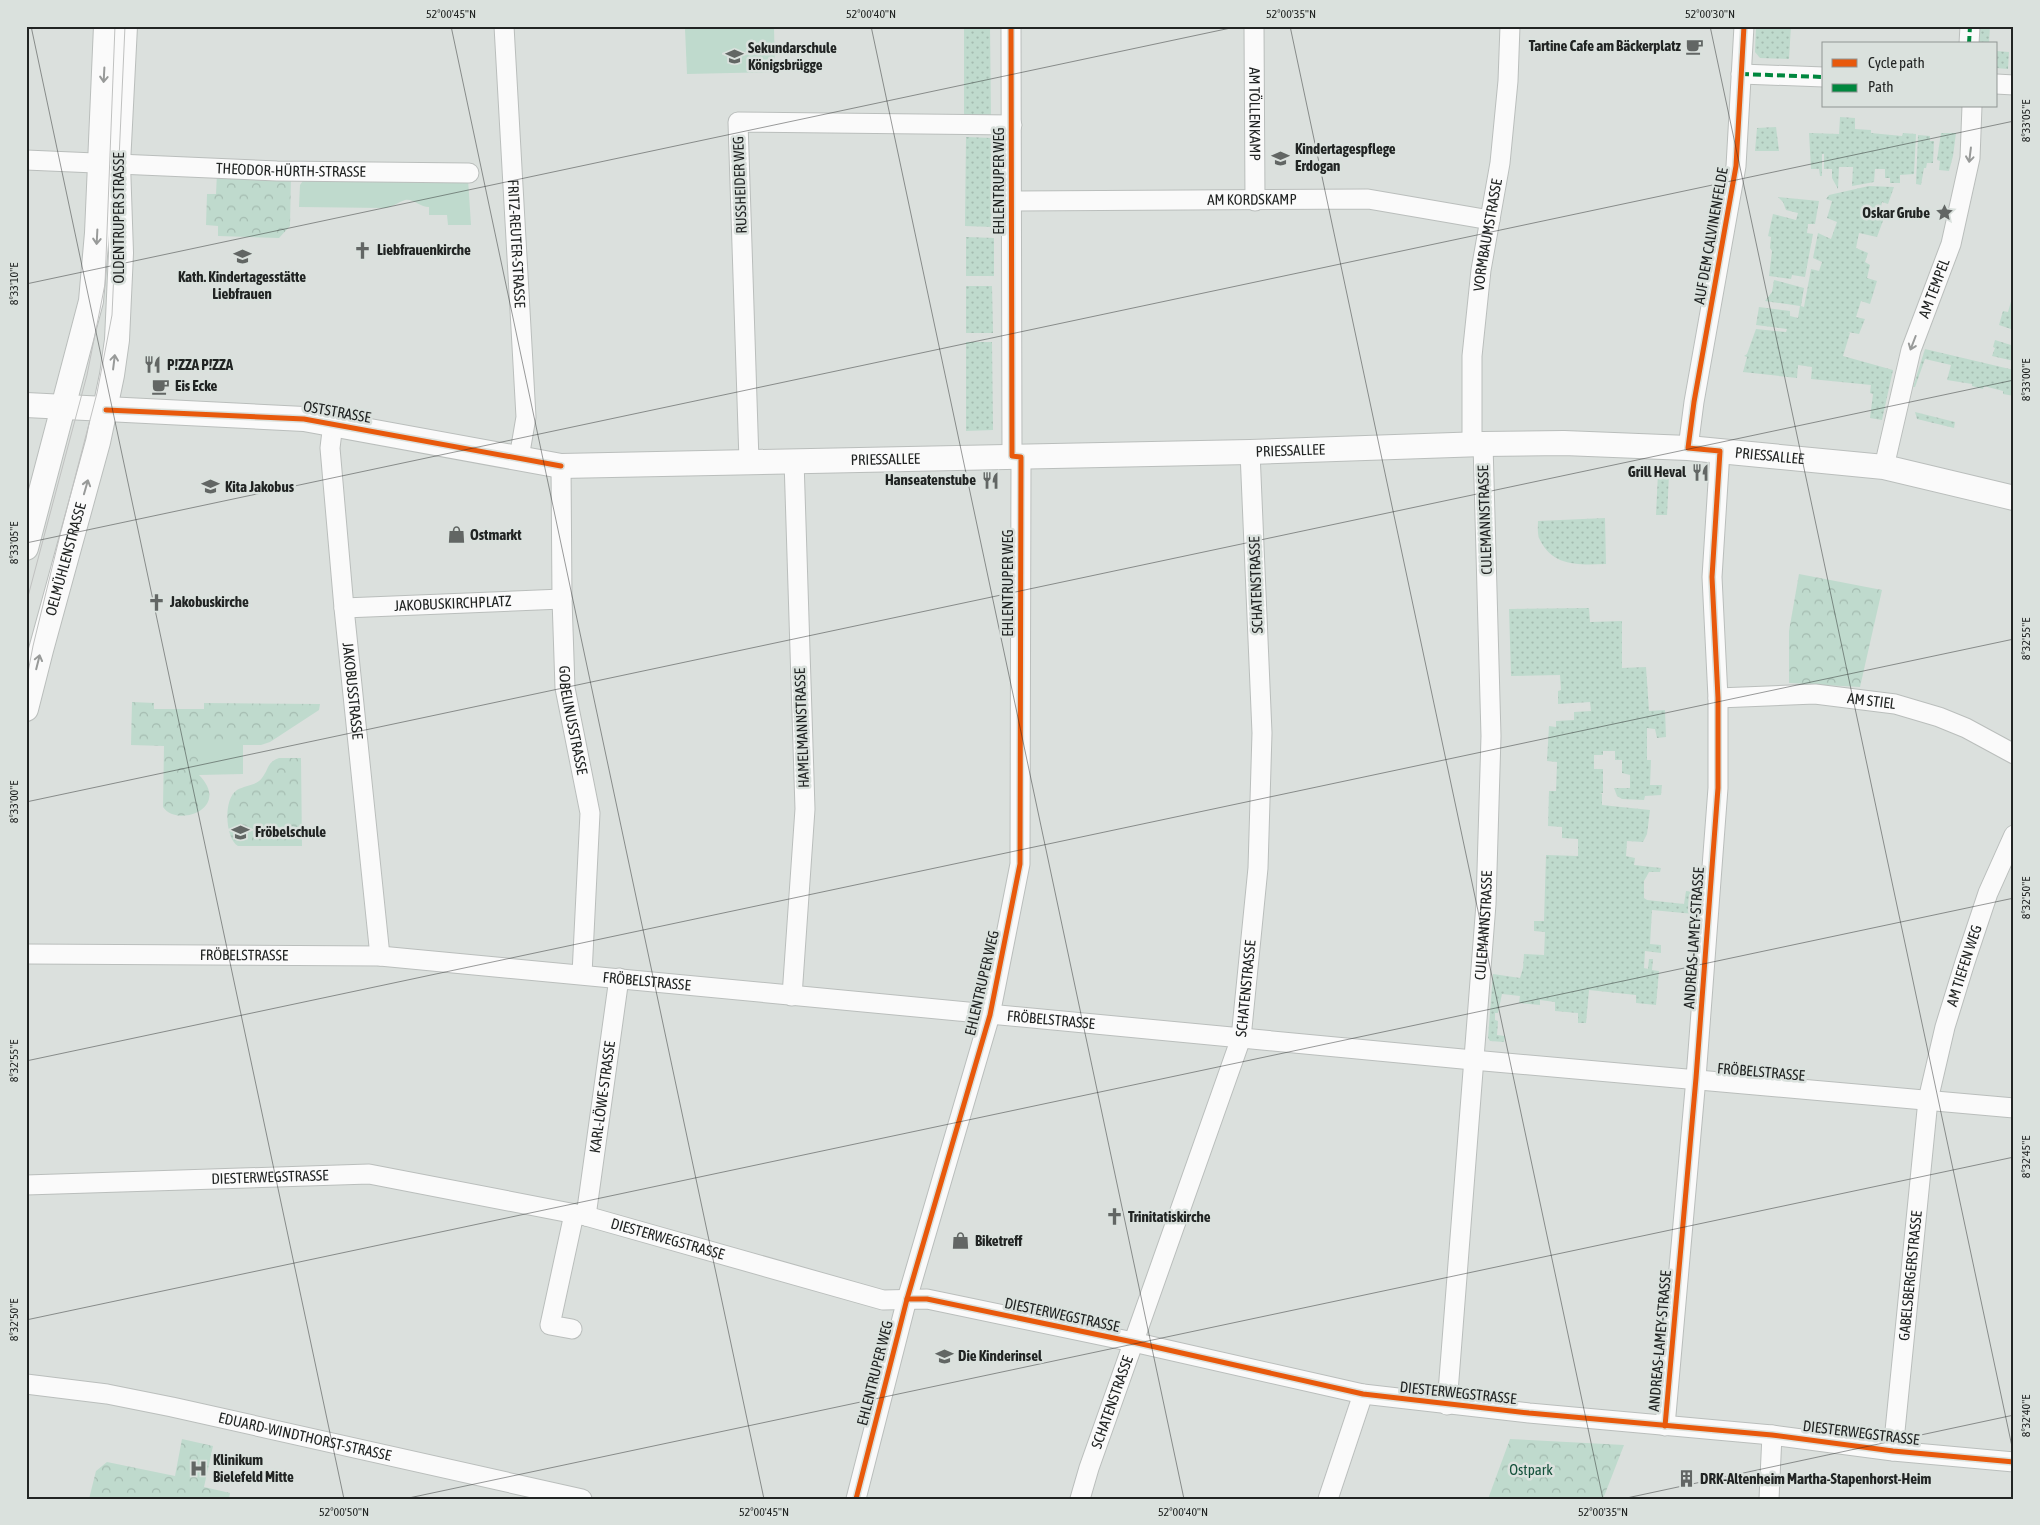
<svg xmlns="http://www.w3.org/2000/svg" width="2040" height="1525" font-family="'Asap Condensed',sans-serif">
  <defs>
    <pattern id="grass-dots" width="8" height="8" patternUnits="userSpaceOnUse" patternTransform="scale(1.25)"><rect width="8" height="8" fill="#bfdacd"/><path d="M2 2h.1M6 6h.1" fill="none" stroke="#a4bbb0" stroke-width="1.8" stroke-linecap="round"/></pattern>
    <pattern id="park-crowns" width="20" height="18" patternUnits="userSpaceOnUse" patternTransform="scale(1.25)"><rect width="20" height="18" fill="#bfdacd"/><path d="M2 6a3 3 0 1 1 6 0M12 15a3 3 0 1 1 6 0" fill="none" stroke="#a4bbb0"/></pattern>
  </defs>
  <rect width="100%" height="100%" fill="#dbe0dd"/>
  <!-- grass -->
  <g fill="url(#grass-dots)">
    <path d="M964,26H990L991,117H964Z"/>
    <path d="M1756,26H1791L1789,59L1760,58L1755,52Z"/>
    <path d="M1980,26H1990L1989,44H1979Z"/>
    <path d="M1996,51L2009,52L2008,69L1996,68Z"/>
    <path d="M1840,117L1855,118V129L1871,130V133L1902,136L1903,133L1916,134L1914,174L1900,175V183H1890V178H1885V169H1875L1874,182L1852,186L1853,167H1839L1838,189L1832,178V169H1824V154H1822V176H1820L1819,169H1811L1809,133L1839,134Z"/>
    <path d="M1776,127L1779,151H1755L1757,128Z"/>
    <path d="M1941,133H1956L1953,156L1949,171L1939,170L1940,161L1937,160Z"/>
    <path d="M1918,135L1930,136V141H1934L1933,163H1927L1926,168H1924L1921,185L1916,184Z"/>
    <path d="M966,137L991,138L992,227L965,226Z"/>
    <path d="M1869,186L1894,187L1888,204L1882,202L1879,216L1884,218L1877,237L1859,233L1856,248L1868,253L1865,262L1870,265L1867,278L1877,281L1870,304L1861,301L1856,317L1865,319L1859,334L1848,332L1850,333L1843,356L1893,370L1882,420L1870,418L1873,394L1870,393L1871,385L1811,379L1812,367L1798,365L1797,378L1743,372L1747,357L1744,356L1747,354L1756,329L1786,332L1787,329L1756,325L1759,307L1790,311V316L1798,318L1800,306L1765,301L1772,292L1774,280L1804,288L1801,306L1804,307L1811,269L1819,271L1822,262L1813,258L1818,233L1831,239L1837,222L1827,218L1832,201L1826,199L1829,195Z"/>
    <path d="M1778,197L1819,201L1815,224H1808L1807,233L1813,234L1805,277L1792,275L1791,279L1769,276L1772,251L1770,248L1771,237L1768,236L1773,214L1796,220L1798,213L1786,210L1783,202Z"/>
    <path d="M966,237L994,238V276H966Z"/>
    <path d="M966,286H992L993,333H966Z"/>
    <path d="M2014,291V330L1999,325L2003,311L2008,312Z"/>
    <path d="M1995,340L2014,346V361L1992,356L1995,348L1993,347Z"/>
    <path d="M966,342H992L993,430L966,431Z"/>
    <path d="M1925,349L2014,370V396L2003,394V391L1984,386L1983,389L1972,386V384L1947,380L1951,365L1925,359L1915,387H1913Z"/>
    <path d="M1915,412L1955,422L1954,428L1917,419Z"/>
    <path d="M1658,473L1669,474L1667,515H1656Z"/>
    <path d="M1605,518L1606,564C1580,565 1553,567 1540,540C1537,535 1538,526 1538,521Z"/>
    <path d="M1589,608L1590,622L1622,621V668L1646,667L1649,711L1665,710L1666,737L1657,738L1655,729L1647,728V760H1651L1650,785H1662L1661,795L1645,796L1644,800L1622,799L1617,796L1614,788H1630V775L1622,773V760H1615V751H1603V755H1594V769H1603V793H1600L1602,794V805L1650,810L1647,834L1643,842L1627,841L1626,856L1635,858L1634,865L1661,868L1660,872H1649L1644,881V898L1647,900L1684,904L1686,891L1696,892L1694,914L1652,910L1650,944L1661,945V953L1645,951L1644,968L1648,969L1649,959H1653L1652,970L1659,971L1656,1005L1636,1003V995L1589,990L1586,1023H1578V1013L1555,1011V1002L1540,1000V1005L1519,1003L1520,996L1502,994L1498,1013H1495V1020L1498,1021L1497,1035L1505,1036L1504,1042L1490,1041L1488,1038L1493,974L1520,978L1523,968L1524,954L1544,955L1545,932L1534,931V921H1544L1546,855L1578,856V839L1562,838V827L1548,826L1549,791H1556L1557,762L1547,761L1549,726L1556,727V721L1574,720V712L1591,711L1590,702L1558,704V691L1561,690L1560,675L1511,676L1509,609Z"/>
  </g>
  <!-- park -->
  <g fill="url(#park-crowns)">
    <path d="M217,173L291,175L290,226L279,238L218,236V226L206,225L207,194H216Z"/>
    <path d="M1799,574L1882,590L1860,687L1789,683V631Z"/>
    <path d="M132,702L154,703V709H204V703L320,704L319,710L270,742L261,745H199V775C232,809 177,828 163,807L164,746L131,745Z"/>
    <path d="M279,758H301L302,846H238C225,838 223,799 237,790C245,785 256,786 262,778C269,769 267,762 279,758Z"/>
    <path d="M182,1439L213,1446L204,1487L230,1493L229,1499H89L96,1471L107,1462L175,1476Z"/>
    <path d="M1510,1439L1624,1445L1603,1499H1488Z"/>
  </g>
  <!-- garden -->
  <g fill="#bfdacd">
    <path d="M774,27L775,72L687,74L685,29Z"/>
    <path d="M305,178L468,179L471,225H448L447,215H429V207C420,207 413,198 405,200C398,202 393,207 385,208L299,207L300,185Z"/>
    <path d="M199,745H243V774L199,775Z"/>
  </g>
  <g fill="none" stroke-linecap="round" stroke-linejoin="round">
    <defs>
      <g id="minor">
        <path id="s1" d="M504,26L526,417L519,458"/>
        <path d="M1011,26L1012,456"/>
        <path id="s2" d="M1254,26L1255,201"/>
        <path d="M1969,44L1970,26"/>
        <path d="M1741,74L1824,77"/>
        <path d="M1996,84L2014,85"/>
        <path id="s3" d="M26,160L277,171L469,173"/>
        <path id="s4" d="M1012,201L1368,199L1490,220"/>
        <path id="s5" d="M333,423L330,448L344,608L380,956"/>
        <path id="s6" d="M1472,444V356L1481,270L1500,163L1508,81L1510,26"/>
        <path d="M1688,448L1694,402L1736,166L1744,26"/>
        <path d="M749,461L738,122L1012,125"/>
        <path id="s7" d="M561,466L562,599L565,688L590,813L582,974"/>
        <path id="s8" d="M1884,467L1911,350L1951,244L1970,158L1972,106"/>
        <path id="s9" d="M344,608L562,599"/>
        <path id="s10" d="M1718,698L1815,694L1895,704L1939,717L1966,728L2014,754"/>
        <path id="s11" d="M26,954L380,956L1473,1060L2014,1108"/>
        <path d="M792,996L805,809L794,460"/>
        <path id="s12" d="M26,1185L369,1174L586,1216L883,1300L927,1299L1133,1342L1363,1394L1529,1413L1772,1435L1893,1451L2014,1462"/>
        <path id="s13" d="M586,1216L619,978"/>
        <path d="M572,1329L550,1325L574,1214"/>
        <path id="s14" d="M26,1384L107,1394L172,1407L582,1499"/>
        <path id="s15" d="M1447,1405L1486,904L1491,736L1483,444"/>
        <path d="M1665,1426L1696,1078L1718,788V698L1712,577L1720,451"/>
        <path id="s16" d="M1893,1451L1928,1100L1945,1027L1965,962L1988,893L2014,835"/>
        <path d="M856,1499L907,1299L990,1015L1020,864L1021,457"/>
        <path id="s17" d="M1080,1499L1089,1468L1241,1038L1258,868L1262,733L1250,452"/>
        <path d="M1328,1499L1363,1394"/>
        <path d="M1769,1499L1772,1435"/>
      </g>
      <g id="tertiary">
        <path id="s18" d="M26,405L304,419L561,466L1250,452L1483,444L1564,443L1688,448L1884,467L2014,498"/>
        <path d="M26,548L91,301L97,233L106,26"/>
        <path id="s19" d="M26,709L41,650L98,442L112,375L117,340L121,253L118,164L125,26"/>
      </g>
    </defs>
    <!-- minor casing -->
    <use href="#minor" stroke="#babebc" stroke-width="21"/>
    <!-- tertiary casing -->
    <use href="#tertiary" stroke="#babebc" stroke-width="26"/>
    <!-- minor -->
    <use href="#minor" stroke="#fafafa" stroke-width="19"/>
    <!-- tertiary -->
    <use href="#tertiary" stroke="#fafafa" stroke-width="24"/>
    <!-- tram -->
    <g stroke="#c0c1c0" stroke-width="1">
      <path d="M26,604L87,375L105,284L115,26"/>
      <path d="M26,683L33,646L60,535L97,393L112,315L125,26"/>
    </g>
    <!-- quiet -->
    <g stroke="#00873e" stroke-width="4" stroke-dasharray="8 4" stroke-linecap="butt">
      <path d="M1969,44L1970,26"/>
      <path d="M1741,74L1824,77"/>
    </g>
    <defs>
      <g id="cycleway">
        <path d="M106,410L304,419L561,466"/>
        <path d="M907,1299H927L1133,1342L1363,1394L1529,1413L1772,1435L1893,1451L2014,1462"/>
        <path d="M1665,1426L1696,1078L1718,788V698L1712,577L1720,451L1688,448L1694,402L1736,166L1744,26"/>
        <path d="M856,1499L907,1299L990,1015L1020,864L1021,457L1012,456L1011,26"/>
      </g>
    </defs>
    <!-- cycleway casing -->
    <use href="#cycleway" stroke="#dae1dd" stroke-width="8"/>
    <!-- cycleway -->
    <use href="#cycleway" stroke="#e8590c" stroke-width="5"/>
  </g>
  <!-- one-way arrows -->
  <defs><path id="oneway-shaft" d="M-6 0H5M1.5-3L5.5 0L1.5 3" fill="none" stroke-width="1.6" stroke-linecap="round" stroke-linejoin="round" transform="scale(1.25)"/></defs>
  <g stroke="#989a99">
    <use href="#oneway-shaft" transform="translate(104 75) rotate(93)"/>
    <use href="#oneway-shaft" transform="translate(1970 155) rotate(97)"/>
    <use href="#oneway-shaft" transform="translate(97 237) rotate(93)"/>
    <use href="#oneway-shaft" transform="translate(1913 343) rotate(111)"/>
    <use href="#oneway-shaft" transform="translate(114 362) rotate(-83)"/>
    <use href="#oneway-shaft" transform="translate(86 487) rotate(-74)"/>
    <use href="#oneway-shaft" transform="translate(38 662) rotate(-76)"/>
  </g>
  <!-- ticks -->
  <path fill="none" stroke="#212423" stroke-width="1" stroke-opacity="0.45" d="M31,26L344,1499M451,26L764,1499M871,26L1184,1499M1290,26L1603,1499M1710,26L2014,1456M26,284L1240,26M26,543L2014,121M26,802L2014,380M26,1061L2014,639M26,1320L2014,898M404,1499L2014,1157M1622,1499L2014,1415"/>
  <!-- icons -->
  <defs>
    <symbol id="cafe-bare" viewBox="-9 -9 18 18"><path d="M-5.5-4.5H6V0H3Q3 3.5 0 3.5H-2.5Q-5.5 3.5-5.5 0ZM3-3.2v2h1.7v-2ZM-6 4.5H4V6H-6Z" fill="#626664" stroke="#dae1dd" stroke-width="2.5" paint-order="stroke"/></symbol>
    <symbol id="school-bare" viewBox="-9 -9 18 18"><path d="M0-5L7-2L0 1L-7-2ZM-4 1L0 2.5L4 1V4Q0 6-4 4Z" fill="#626664" stroke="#dae1dd" stroke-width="2.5" paint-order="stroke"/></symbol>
    <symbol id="sight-bare" viewBox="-9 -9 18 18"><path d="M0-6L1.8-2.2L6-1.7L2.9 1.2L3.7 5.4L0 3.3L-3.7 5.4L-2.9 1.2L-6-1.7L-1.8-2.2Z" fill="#626664" stroke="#dae1dd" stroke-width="2.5" paint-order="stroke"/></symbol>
    <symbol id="church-bare" viewBox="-9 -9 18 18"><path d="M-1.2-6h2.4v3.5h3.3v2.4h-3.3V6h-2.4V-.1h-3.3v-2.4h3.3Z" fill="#626664" stroke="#dae1dd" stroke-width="2.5" paint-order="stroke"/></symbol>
    <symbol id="restaurant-bare" viewBox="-9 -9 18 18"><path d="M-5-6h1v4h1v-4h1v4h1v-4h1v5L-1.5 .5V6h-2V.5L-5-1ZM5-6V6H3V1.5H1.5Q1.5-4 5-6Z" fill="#626664" stroke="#dae1dd" stroke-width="2.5" paint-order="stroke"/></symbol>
    <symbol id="shop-bare" viewBox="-9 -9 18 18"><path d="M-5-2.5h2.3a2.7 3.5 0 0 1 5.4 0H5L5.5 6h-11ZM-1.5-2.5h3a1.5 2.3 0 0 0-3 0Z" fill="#626664" stroke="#dae1dd" stroke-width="2.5" paint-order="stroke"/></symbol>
    <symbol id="hospital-bare" viewBox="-9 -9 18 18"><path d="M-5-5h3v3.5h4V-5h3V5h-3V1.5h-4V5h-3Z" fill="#626664" stroke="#dae1dd" stroke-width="2.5" paint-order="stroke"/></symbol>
    <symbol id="building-bare" viewBox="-9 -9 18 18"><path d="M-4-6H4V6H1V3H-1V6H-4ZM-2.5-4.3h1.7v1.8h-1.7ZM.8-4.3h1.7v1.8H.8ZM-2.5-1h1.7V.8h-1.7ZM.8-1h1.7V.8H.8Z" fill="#626664" stroke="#dae1dd" stroke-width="2.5" paint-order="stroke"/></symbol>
  </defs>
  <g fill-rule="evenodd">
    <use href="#cafe-bare" x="1682" y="34" width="25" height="25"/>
    <use href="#school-bare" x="722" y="44" width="25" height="25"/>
    <use href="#school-bare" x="1268" y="146" width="25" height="25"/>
    <use href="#sight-bare" x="1932" y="200" width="25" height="25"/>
    <use href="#church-bare" x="350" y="238" width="25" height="25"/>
    <use href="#school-bare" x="230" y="244" width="25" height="25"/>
    <use href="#restaurant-bare" x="140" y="352" width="25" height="25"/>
    <use href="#cafe-bare" x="148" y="374" width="25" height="25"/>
    <use href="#restaurant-bare" x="1688" y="460" width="25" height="25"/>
    <use href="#restaurant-bare" x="978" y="468" width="25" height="25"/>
    <use href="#school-bare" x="198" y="474" width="25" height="25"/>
    <use href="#shop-bare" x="444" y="522" width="25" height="25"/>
    <use href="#church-bare" x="144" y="590" width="25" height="25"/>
    <use href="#school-bare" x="228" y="820" width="25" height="25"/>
    <use href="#church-bare" x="1102" y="1204" width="25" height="25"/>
    <use href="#shop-bare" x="948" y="1228" width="25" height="25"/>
    <use href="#school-bare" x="932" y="1344" width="25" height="25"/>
    <use href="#hospital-bare" x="186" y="1456" width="25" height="25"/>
    <use href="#building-bare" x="1674" y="1466" width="25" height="25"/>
  </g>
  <g text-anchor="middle" stroke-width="5" stroke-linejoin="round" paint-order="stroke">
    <!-- poi labels -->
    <g font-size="15" font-weight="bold" fill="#212423" stroke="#dae1dd" text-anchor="start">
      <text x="1681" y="51" text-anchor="end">Tartine Cafe am Bäckerplatz</text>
      <text x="748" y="53">Sekundarschule<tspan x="748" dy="17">Königsbrügge</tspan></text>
      <text x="1295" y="154">Kindertagespflege<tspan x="1295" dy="17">Erdogan</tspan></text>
      <text x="1930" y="218" text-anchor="end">Oskar Grube</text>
      <text x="377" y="255">Liebfrauenkirche</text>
      <text x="242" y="282" text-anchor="middle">Kath. Kindertagesstätte<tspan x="242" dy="17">Liebfrauen</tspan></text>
      <text x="167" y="370">P!ZZA P!ZZA</text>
      <text x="175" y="391">Eis Ecke</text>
      <text x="1686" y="477" text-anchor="end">Grill Heval</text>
      <text x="976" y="485" text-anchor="end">Hanseatenstube</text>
      <text x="225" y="492">Kita Jakobus</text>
      <text x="470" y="540">Ostmarkt</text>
      <text x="170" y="607">Jakobuskirche</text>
      <text x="255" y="837">Fröbelschule</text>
      <text x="1128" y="1222">Trinitatiskirche</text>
      <text x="975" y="1246">Biketreff</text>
      <text x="958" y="1361">Die Kinderinsel</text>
      <text x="213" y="1465">Klinikum<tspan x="213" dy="17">Bielefeld Mitte</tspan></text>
      <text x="1700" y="1484">DRK-Altenheim Martha-Stapenhorst-Heim</text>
    </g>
    <!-- street labels -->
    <g font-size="15" fill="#212423" stroke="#dae1dd">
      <text dy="5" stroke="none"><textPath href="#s2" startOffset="88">AM TÖLLENKAMP</textPath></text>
      <text dy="5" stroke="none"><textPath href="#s3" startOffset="265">THEODOR-HÜRTH-STRASSE</textPath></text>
      <text transform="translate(999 181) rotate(-90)" y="5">EHLENTRUPER WEG</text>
      <text transform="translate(740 185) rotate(-92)" y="5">RUSSHEIDER WEG</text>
      <text dy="5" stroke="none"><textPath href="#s4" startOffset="240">AM KORDSKAMP</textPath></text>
      <text transform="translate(119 218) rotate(-90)" y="5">OLDENTRUPER STRASSE</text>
      <text dy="5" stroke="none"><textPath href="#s6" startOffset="210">VORMBAUMSTRASSE</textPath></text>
      <text transform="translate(1711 236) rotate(-80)" y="5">AUF DEM CALVINENFELDE</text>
      <text dy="5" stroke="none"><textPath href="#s1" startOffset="218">FRITZ-REUTER-STRASSE</textPath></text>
      <text dy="5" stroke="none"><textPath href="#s8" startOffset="186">AM TEMPEL</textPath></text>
      <text transform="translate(337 412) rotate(10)" y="5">OSTSTRASSE</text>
      <text dy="5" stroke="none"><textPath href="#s18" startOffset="1269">PRIESSALLEE</textPath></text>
      <text dy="5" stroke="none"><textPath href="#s18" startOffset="1749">PRIESSALLEE</textPath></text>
      <text dy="5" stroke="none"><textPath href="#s18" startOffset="864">PRIESSALLEE</textPath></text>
      <text transform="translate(1485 520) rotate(-92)" y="5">CULEMANNSTRASSE</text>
      <text dy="5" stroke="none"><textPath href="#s19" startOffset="155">OELMÜHLENSTRASSE</textPath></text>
      <text transform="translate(1008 583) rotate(-90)" y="5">EHLENTRUPER WEG</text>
      <text transform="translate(1256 585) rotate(-92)" y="5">SCHATENSTRASSE</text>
      <text dy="5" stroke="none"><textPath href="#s9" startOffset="109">JAKOBUSKIRCHPLATZ</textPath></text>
      <text dy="5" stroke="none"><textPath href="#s5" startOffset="269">JAKOBUSSTRASSE</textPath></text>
      <text dy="5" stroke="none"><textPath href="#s10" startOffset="154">AM STIEL</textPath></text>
      <text dy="5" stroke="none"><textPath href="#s7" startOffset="255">GOBELINUSSTRASSE</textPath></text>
      <text transform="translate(802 728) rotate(-92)" y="5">HAMELMANNSTRASSE</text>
      <text dy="5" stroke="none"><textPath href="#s15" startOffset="481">CULEMANNSTRASSE</textPath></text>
      <text transform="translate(1694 938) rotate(-86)" y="5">ANDREAS-LAMEY-STRASSE</text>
      <text dy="5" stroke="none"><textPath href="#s11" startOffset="218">FRÖBELSTRASSE</textPath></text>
      <text dy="5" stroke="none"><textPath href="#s16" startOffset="492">AM TIEFEN WEG</textPath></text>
      <text dy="5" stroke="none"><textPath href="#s11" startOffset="622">FRÖBELSTRASSE</textPath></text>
      <text transform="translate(982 983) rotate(-77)" y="5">EHLENTRUPER WEG</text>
      <text dy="5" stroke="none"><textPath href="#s17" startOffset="538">SCHATENSTRASSE</textPath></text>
      <text dy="5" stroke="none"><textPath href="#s11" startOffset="1028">FRÖBELSTRASSE</textPath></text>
      <text transform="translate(1761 1072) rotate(5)" y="5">FRÖBELSTRASSE</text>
      <text dy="5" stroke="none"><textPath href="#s13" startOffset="120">KARL-LÖWE-STRASSE</textPath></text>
      <text dy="5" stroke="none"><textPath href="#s12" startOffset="244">DIESTERWEGSTRASSE</textPath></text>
      <text dy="5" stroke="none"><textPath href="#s12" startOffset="649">DIESTERWEGSTRASSE</textPath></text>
      <text dy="5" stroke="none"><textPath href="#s16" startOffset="176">GABELSBERGERSTRASSE</textPath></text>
      <text transform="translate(1062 1315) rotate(12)" y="5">DIESTERWEGSTRASSE</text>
      <text transform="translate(1660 1341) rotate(-85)" y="5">ANDREAS-LAMEY-STRASSE</text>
      <text transform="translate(875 1373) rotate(-76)" y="5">EHLENTRUPER WEG</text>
      <text transform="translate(1458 1393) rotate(6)" y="5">DIESTERWEGSTRASSE</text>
      <text dy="5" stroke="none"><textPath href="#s17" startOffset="102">SCHATENSTRASSE</textPath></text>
      <text transform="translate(1861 1433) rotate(7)" y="5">DIESTERWEGSTRASSE</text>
      <text dy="5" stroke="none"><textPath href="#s14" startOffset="284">EDUARD-WINDTHORST-STRASSE</textPath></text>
    </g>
    <!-- park labels -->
    <g font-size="15" fill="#14513b" stroke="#dae1dd">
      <text x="1531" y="1475">Ostpark</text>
    </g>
  </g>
  <!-- border -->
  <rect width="2040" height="1525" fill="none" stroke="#dae1dd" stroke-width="55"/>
  <!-- legend -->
  <rect x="1822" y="42" width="175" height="65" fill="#dae1dd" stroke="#909593"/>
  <rect x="1832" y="59" width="25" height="8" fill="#e8590c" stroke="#909593"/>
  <text x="1868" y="68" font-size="15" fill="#212423">Cycle path</text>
  <rect x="1832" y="84" width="25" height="8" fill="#00873e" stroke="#909593"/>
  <text x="1868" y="92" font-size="15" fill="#212423">Path</text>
  <rect x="28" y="28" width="1984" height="1470" fill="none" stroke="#212423" stroke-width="2"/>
  <g font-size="12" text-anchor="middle" fill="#212423">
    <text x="451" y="18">52°00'45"N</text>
    <text x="871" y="18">52°00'40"N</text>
    <text x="1291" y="18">52°00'35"N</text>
    <text x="1710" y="18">52°00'30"N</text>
    <text transform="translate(2026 121) rotate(-90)" y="4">8°33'05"E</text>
    <text transform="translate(14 284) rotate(-90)" y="4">8°33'10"E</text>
    <text transform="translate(2026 380) rotate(-90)" y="4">8°33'00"E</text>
    <text transform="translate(14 543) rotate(-90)" y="4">8°33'05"E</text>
    <text transform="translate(2026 639) rotate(-90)" y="4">8°32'55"E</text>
    <text transform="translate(14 802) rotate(-90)" y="4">8°33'00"E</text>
    <text transform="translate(2026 898) rotate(-90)" y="4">8°32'50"E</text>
    <text transform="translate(14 1061) rotate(-90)" y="4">8°32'55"E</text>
    <text transform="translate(2026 1157) rotate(-90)" y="4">8°32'45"E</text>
    <text transform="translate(14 1320) rotate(-90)" y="4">8°32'50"E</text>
    <text transform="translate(2026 1416) rotate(-90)" y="4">8°32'40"E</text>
    <text x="344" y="1516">52°00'50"N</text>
    <text x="764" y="1516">52°00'45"N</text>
    <text x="1183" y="1516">52°00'40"N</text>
    <text x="1603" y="1516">52°00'35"N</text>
  </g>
</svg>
